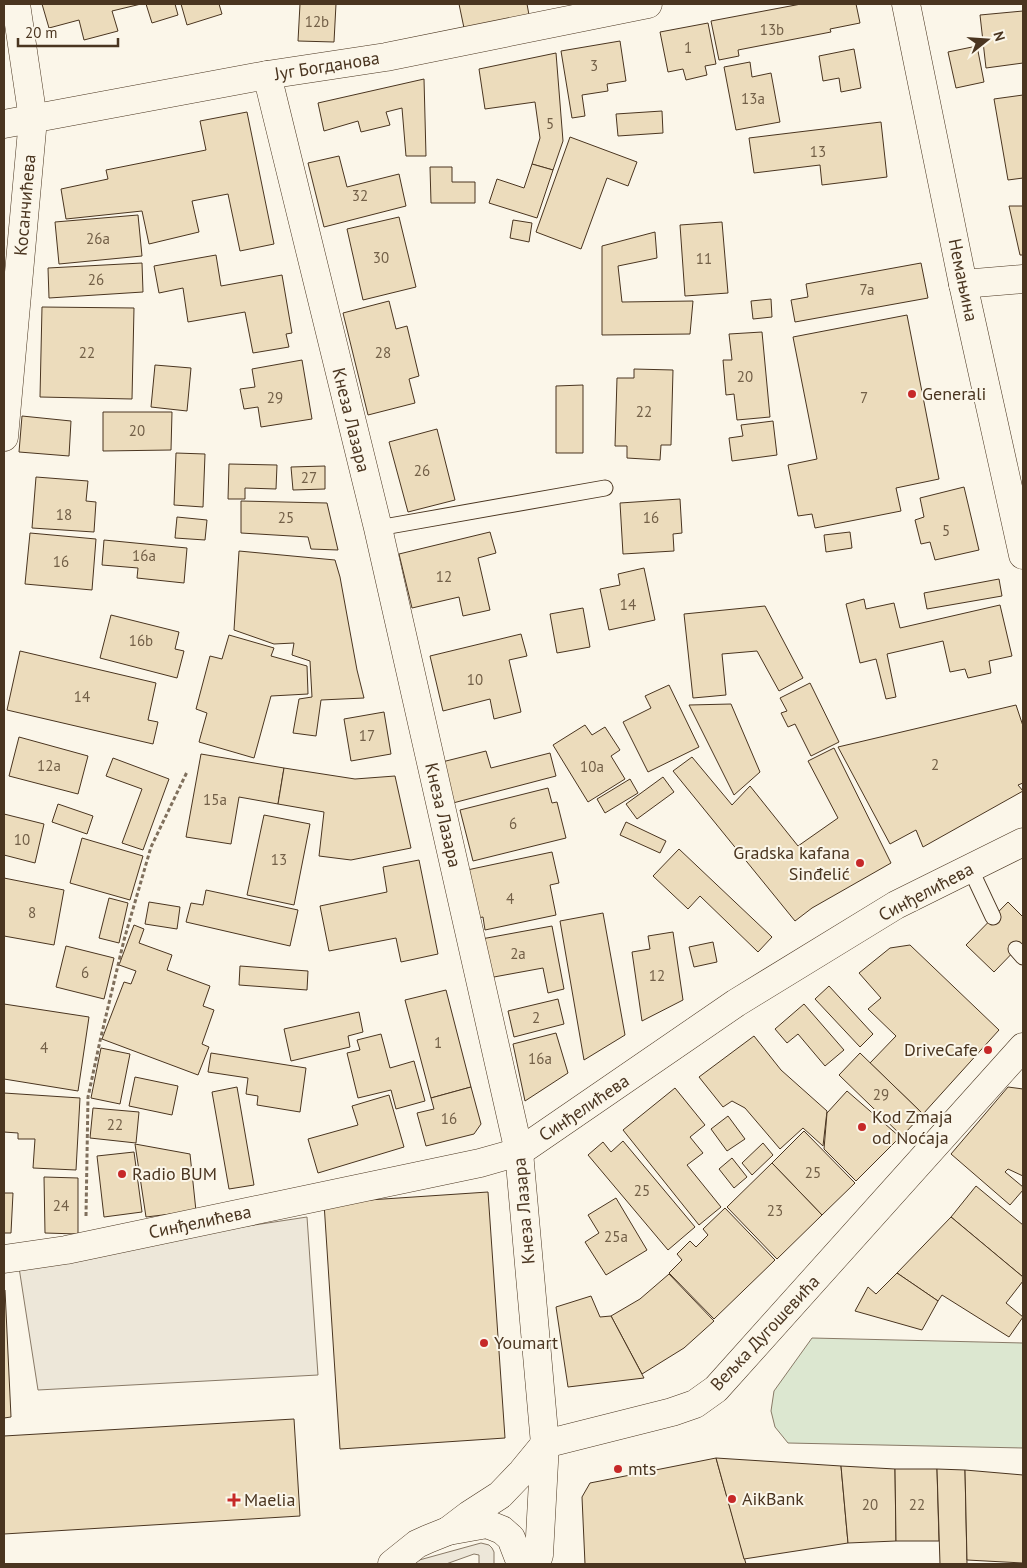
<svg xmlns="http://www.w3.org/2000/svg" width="1027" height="1568" font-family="'PT Sans',sans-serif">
  <rect width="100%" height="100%" fill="#fbf6e9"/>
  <!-- green -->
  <path fill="#dce7d0" stroke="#887966" d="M812,1338L1023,1343V1448L788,1443L775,1427L771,1411L774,1391Z"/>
  <!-- parking -->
  <g fill="#ede7d9" stroke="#887966">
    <path d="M307,1217L318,1375L38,1390L18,1261Z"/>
    <path d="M481,1543L489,1545L492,1548L494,1552V1564H479V1555L474,1554L446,1564H410L412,1562Z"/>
  </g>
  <!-- building -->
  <g fill="#ecdcbc" stroke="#4a3520">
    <path d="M42,4H141L112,11L118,31L84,40L79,20L49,28Z"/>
    <path d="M146,4H175L178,15L152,23Z"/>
    <path d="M181,4H219L222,14L187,25Z"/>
    <path d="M300,4H336L334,42L298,41Z"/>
    <path d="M459,4H527L529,15L464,28Z"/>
    <path d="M801,4H856L860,23L830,29L831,32L738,50L739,56L719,60L711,21Z"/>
    <path d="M1023,11V63L986,68L980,15Z"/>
    <path d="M708,23L716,64L705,66L707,75L686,80L683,69L668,72L660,32Z"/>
    <path d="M620,41L626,81L607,84L608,91L582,95L585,116L572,118L561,51Z"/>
    <path d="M977,46L984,82L956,88L948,52Z"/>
    <path d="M854,49L861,88L841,92L839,78L823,81L819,56Z"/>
    <path d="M556,53L563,141L553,170L532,164L540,138L535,102L485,109L479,69Z"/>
    <path d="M750,62L752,77L771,73L780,122L736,130L724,67Z"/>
    <path d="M424,79L426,156H406L402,108L386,112L390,125L361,132L358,121L324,131L318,103Z"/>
    <path d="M1023,95V178L1008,180L994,99Z"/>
    <path d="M662,111L663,133L618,136L616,114Z"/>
    <path d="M247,112L274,244L240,251L228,194L192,201L199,232L149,244L142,211L66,219L61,189L108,179L106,170L206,150L200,121Z"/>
    <path d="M881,122L887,177L822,185L820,165L754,173L749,138Z"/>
    <path d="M570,137L637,162L628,186L607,178L581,249L536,232Z"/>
    <path d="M339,156L347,187L399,174L406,206L324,227L308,163Z"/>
    <path d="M532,164L553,170L537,218L489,203L497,179L524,188Z"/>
    <path d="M430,167H452V182H475V203H431Z"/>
    <path d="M1009,206H1023V255H1020Z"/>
    <path d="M138,215L142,256L59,264L55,222Z"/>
    <path d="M399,217L416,287L363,300L347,229Z"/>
    <path d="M513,220L532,223L529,242L510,238Z"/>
    <path d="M722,222L728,293L685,296L680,225Z"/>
    <path d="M655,232L657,258L618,266L622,302L693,301L690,334L602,335V246Z"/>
    <path d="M216,255L221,286L282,275L292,333L286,334L289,347L253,353L245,312L188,322L183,288L159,293L154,266Z"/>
    <path d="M142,263L143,292L49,298L48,268Z"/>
    <path d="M921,263L928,298L795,322L791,300L808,297L806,284Z"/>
    <path d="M771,299L772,317L753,319L751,301Z"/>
    <path d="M389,301L396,329L407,326L419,376L409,379L415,403L368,415L343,313Z"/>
    <path d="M42,307L134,308L132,399L40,397Z"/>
    <path d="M907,315L939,479L896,488L901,511L815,528L812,514L798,516L788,465L817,459L793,337Z"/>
    <path d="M762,332L770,417L737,420L734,394L726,395L723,360H732L729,334Z"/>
    <path d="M302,360L312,419L261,427L258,407L244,409L240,389L255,387L252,369Z"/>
    <path d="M155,365L191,368L187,411L151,407Z"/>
    <path d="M634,369L673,370L671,445H661L660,460L627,458V446H615L617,378H634Z"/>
    <path d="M583,385V453H556V386Z"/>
    <path d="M103,412H172L171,450L103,451Z"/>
    <path d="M22,416L71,421L69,456L19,452Z"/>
    <path d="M773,421L777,455L732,461L729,438L743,436L741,425Z"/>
    <path d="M437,429L455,500L408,512L389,442Z"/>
    <path d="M176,453L205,454L203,507L174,505Z"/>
    <path d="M229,464L277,465L276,489L245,488V499H228Z"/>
    <path d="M325,466V489L293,490L291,467Z"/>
    <path d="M36,477L88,481L86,501L96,502L94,532L32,528Z"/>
    <path d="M964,487L979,550L935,560L930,542L921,544L915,520L924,517L920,498Z"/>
    <path d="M680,499L682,533L673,534L674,551L623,554L620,503Z"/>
    <path d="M241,501L327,503L338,550L311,549L308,537L241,533Z"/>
    <path d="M177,517L207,520L205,540L175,538Z"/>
    <path d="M490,532L496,553L478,558L490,610L463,616L459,597L412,608L399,554Z"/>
    <path d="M850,532L852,548L826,552L824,535Z"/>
    <path d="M30,533L96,539L92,590L25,584Z"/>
    <path d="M104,540L187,548L184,583L137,578L138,568L102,565Z"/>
    <path d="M239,551L335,560L340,577L357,670L364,698L321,700L316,736L293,733L299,699L312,697L310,661L292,655L294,643L274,644L234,630Z"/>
    <path d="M644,568L655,620L609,630L600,589L620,585L618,574Z"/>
    <path d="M999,579L1002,596L927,609L924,593Z"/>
    <path d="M864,599L866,609L894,603L900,628L1000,605L1012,656L989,661L991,673L968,678L965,669L950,672L943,641L887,654L896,697L886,699L876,659L860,663L846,604Z"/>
    <path d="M765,606L803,678L779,691L757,651L722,654L726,695L693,698L684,614Z"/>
    <path d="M583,608L590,647L557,653L550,614Z"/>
    <path d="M111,615L179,632L175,649L184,651L177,678L100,658Z"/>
    <path d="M521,634L527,656L509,660L521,712L494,719L490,699L443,711L430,656Z"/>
    <path d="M229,635L274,648L271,656L307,666L308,694L271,696L254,758L199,742L207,713L196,709L210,656L222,659Z"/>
    <path d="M20,651L156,683L148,720L158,722L153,744L7,710Z"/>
    <path d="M810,683L839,742L811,756L795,724L788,727L781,713L787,711L780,698Z"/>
    <path d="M669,685L699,747L648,772L623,722L651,708L645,696Z"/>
    <path d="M731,704L760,772L734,795L689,705Z"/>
    <path d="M1016,705L1023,726V783L1018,785L1023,791L923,847L916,830L890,844L838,747Z"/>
    <path d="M384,712L391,754L351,761L344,719Z"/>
    <path d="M585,725L592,735L605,727L620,750L611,756L625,779L588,802L553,745Z"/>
    <path d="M19,737L88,756L78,794L9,776Z"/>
    <path d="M834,748L891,863L812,908L795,921L673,771L692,757L732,805L750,786L798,846L838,818L808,761Z"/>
    <path d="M486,751L491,768L550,753L556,776L453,803L442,762Z"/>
    <path d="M201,754L284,768L278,804L239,797L231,844L186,837Z"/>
    <path d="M113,758L169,779L143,850L122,843L142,789L106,776Z"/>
    <path d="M284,768L355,779L395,776L411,848L351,860L319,856L324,812L278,804Z"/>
    <path d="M663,777L674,792L637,819L626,804Z"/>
    <path d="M630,779L638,793L605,813L597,799Z"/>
    <path d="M548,788L552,803L557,802L566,838L473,861L460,810Z"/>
    <path d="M58,804L93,816L87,834L52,822Z"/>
    <path d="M4,814L44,824L35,863L4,855Z"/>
    <path d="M264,815L310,824L294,905L247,895Z"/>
    <path d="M626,822L666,841L660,853L620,835Z"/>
    <path d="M82,838L143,856L130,900L70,883Z"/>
    <path d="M679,849L772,937L758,952L700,896L688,909L653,876Z"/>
    <path d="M552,852L559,883L550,885L556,915L485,930L483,917L478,918L467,870Z"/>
    <path d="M419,860L438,954L401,962L396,938L329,951L320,906L387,892L383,867Z"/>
    <path d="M4,878L64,890L54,945L4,936Z"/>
    <path d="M206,890L298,910L290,946L186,922L191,903L203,905Z"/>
    <path d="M109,898L128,903L119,943L99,938Z"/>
    <path d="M149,902L180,907L177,929L145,924Z"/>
    <path d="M1008,902L1023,917V942L994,972L966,945Z"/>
    <path d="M603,913L625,1035L584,1060L560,921Z"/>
    <path d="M134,925L144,929L139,943L172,955L167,970L210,986L203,1006L214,1010L202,1044L209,1047L198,1075L102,1039L124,982L131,984L136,971L119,965Z"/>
    <path d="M552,926L564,989L548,993L543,968L483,979L476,940Z"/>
    <path d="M673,932L683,1000L642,1021L632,952L650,949L648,936Z"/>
    <path d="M713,942L717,962L694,967L689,947Z"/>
    <path d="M910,945L999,1030L923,1114L870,1063L896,1036L868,1009L881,998L859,973L890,948Z"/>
    <path d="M66,946L114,958L104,999L56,987Z"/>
    <path d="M240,966L308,971L307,990L239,985Z"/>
    <path d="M829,986L873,1034L860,1047L815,999Z"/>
    <path d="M446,990L471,1087L431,1098L405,1000Z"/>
    <path d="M558,999L564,1024L514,1037L508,1011Z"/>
    <path d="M4,1004L89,1017L78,1091L4,1079Z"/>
    <path d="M804,1004L844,1050L825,1066L798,1034L787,1043L775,1029Z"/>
    <path d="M359,1012L363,1032L348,1036L350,1047L291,1061L284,1029Z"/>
    <path d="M556,1033L568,1073L525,1101L513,1044Z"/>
    <path d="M381,1034L390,1068L414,1061L425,1101L396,1109L391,1090L358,1098L347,1053L360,1050L357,1040Z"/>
    <path d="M754,1036L781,1070L827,1111L823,1146L803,1128L780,1149L745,1108L732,1101L723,1107L699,1077Z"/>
    <path d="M101,1048L130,1054L120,1104L91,1098Z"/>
    <path d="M211,1053L306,1068L300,1112L257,1105L258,1096L246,1094L248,1078L208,1072Z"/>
    <path d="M860,1053L923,1114L902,1136L839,1075Z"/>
    <path d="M135,1077L178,1086L172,1115L129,1106Z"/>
    <path d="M237,1087L254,1185L229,1189L212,1092Z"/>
    <path d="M471,1087L481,1124L474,1134L426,1146L417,1113L434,1109L431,1098Z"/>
    <path d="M1008,1087L1023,1089V1176L1008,1169L1005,1172L1023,1187V1190L1010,1205L951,1154Z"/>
    <path d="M675,1088L705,1125L690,1137L703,1153L687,1165L721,1207L699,1225L623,1130Z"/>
    <path d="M847,1091L900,1137L856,1181L824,1149L827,1113Z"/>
    <path d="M4,1093L80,1098L76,1170L33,1168L35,1139H18V1133L4,1132Z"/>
    <path d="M389,1095L404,1147L318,1173L308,1139L358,1125L352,1106Z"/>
    <path d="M93,1108L139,1112L136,1143L90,1138Z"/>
    <path d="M728,1116L745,1139L727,1151L711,1129Z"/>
    <path d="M804,1131L855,1183L822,1215L772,1163Z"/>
    <path d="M623,1141L695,1227L668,1250L588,1155L603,1142L611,1152Z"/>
    <path d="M763,1143L773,1155L752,1175L742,1163Z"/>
    <path d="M135,1144L190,1154L196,1211L146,1217Z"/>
    <path d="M134,1152L142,1212L104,1217L97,1156Z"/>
    <path d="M732,1158L747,1177L734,1188L719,1169Z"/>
    <path d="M772,1163L822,1215L777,1259L727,1207Z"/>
    <path d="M44,1177L78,1178V1234L45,1233Z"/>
    <path d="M976,1186L1023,1225V1277L951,1217Z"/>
    <path d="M488,1192L505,1438L340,1449L324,1203Z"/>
    <path d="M4,1193H13L11,1233H4Z"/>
    <path d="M616,1198L647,1250L606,1275L585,1242L599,1233L588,1215Z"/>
    <path d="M725,1208L775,1260L714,1319L669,1273L682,1260L677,1254L690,1241L696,1247L708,1235L703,1229Z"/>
    <path d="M951,1217L1023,1277V1281L1006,1303L1023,1317L1009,1337L942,1295L938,1301L897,1273Z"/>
    <path d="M897,1273L938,1301L922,1330L855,1311L868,1287L876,1294Z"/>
    <path d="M669,1274L714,1321L684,1348L642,1374L611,1316L640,1299Z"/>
    <path d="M4,1290H5L11,1417L4,1418Z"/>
    <path d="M591,1296L600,1317L611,1316L644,1378L568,1387L556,1307Z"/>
    <path d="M294,1419L300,1516L4,1534V1436Z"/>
    <path d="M716,1458L746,1564H585L582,1497L590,1483Z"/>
    <path d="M716,1458L841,1466L848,1543L744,1559Z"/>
    <path d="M841,1466L895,1469L896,1541L848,1543Z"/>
    <path d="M895,1469H937L939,1541H896Z"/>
    <path d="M937,1469L965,1470L967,1564H940Z"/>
    <path d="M965,1470L1023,1475V1563L967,1560Z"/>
  </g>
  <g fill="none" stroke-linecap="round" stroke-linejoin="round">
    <defs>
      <g id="service">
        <path d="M378,528L605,488"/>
        <path d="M970,868L993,917"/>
        <path d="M1016,949L1023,957"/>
      </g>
      <g id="minor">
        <path d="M267,75L378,528L519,1152L545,1444L539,1555L536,1564"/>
        <path d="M963,284L1023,279"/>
        <path d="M4,437L33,119L16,4"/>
        <path d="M4,1259L66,1250L480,1163L519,1152L736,1003L896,905L1023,842"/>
      </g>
      <g id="tertiary">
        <path d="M906,4L963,284L1023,555"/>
        <path d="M4,124L267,75L386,57L648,4"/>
        <path d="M448,1531L469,1515L500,1495L522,1472L545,1444L672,1412L695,1404L716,1389L1023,1047"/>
      </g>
      <path id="secondary" d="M392,1564L417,1544L428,1539L448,1531L487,1524L502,1530L511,1538L521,1564"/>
    </defs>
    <!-- service casing -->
    <use href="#service" stroke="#4a3520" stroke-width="17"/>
    <!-- minor casing -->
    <use href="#minor" stroke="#4a3520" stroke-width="29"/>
    <!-- tertiary casing -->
    <use href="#tertiary" stroke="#4a3520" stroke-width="29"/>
    <!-- secondary casing -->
    <use href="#secondary" stroke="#4a3520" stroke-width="29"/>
    <!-- path -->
    <path stroke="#7f6f5c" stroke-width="3" stroke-dasharray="4 2.5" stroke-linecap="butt" d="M86,1216L88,1097L100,1041L124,940L151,847L187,772"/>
    <!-- service -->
    <use href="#service" stroke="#fbf6e9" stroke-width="15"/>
    <!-- minor -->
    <use href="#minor" stroke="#fbf6e9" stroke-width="28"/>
    <!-- tertiary -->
    <use href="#tertiary" stroke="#fbf6e9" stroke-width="28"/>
    <!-- secondary -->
    <use href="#secondary" stroke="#fbf6e9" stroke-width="28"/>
  </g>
  <!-- markers -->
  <g fill="#c62828" stroke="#fbf6e9" stroke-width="2">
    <circle cx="912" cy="394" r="5"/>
    <circle cx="860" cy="863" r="5"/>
    <circle cx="988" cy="1050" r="5"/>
    <circle cx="862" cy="1127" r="5"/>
    <circle cx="122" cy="1174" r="5"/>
    <circle cx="484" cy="1343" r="5"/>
    <circle cx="618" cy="1469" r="5"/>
    <circle cx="732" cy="1499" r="5"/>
    <path d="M231.5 1492.5h5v5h5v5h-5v5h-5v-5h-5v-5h5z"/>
  </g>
  <g text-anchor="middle" stroke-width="4" stroke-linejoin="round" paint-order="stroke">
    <!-- number labels -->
    <g font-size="15" fill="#725f47">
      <text x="317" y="27">12b</text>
      <text x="772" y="35">13b</text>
      <text x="688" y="53">1</text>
      <text x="594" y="71">3</text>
      <text x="753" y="104">13a</text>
      <text x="550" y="129">5</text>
      <text x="818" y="157">13</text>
      <text x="360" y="201">32</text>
      <text x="98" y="244">26a</text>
      <text x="381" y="263">30</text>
      <text x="704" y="264">11</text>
      <text x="96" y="285">26</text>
      <text x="867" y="295">7a</text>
      <text x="87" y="358">22</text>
      <text x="383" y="358">28</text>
      <text x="745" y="382">20</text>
      <text x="275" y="403">29</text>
      <text x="864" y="403">7</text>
      <text x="644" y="417">22</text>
      <text x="137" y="436">20</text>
      <text x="422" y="476">26</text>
      <text x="309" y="483">27</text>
      <text x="64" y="520">18</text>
      <text x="286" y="523">25</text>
      <text x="651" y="523">16</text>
      <text x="946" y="536">5</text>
      <text x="144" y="561">16a</text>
      <text x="61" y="567">16</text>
      <text x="444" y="582">12</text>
      <text x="628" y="610">14</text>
      <text x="141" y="646">16b</text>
      <text x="475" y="685">10</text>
      <text x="82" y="702">14</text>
      <text x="367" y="741">17</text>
      <text x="935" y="770">2</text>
      <text x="49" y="771">12a</text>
      <text x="592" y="772">10a</text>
      <text x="215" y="805">15a</text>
      <text x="513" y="829">6</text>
      <text x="22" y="845">10</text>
      <text x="279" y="865">13</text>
      <text x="510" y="904">4</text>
      <text x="32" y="918">8</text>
      <text x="518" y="959">2a</text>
      <text x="85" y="978">6</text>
      <text x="657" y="981">12</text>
      <text x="536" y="1023">2</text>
      <text x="438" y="1048">1</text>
      <text x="44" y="1053">4</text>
      <text x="540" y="1064">16a</text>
      <text x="881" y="1100">29</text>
      <text x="449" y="1124">16</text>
      <text x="115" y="1130">22</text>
      <text x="813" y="1178">25</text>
      <text x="642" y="1196">25</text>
      <text x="61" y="1211">24</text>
      <text x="775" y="1216">23</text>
      <text x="616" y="1242">25a</text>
      <text x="870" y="1510">20</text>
      <text x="917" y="1510">22</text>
    </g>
    <!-- street labels -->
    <g font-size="18" fill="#4a3520" stroke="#fbf6e9">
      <text transform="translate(327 66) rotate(-9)" y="6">Југ Богданова</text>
      <text transform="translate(25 205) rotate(-85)" y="6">Косанчићева</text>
      <text transform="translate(963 280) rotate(78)" y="6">Немањина</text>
      <text transform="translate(351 420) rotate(76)" y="6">Кнеза Лазара</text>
      <text transform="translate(443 815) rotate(77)" y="6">Кнеза Лазара</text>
      <text transform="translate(926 892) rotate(-28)" y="6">Синђелићева</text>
      <text transform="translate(584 1108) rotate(-34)" y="6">Синђелићева</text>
      <text transform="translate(524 1211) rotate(-95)" y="6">Кнеза Лазара</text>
      <text transform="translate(200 1222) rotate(-12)" y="6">Синђелићева</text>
      <text transform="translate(765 1333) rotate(-47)" y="6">Вељка Дугошевића</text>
    </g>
    <!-- poi labels -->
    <g font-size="18" fill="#4a3520" stroke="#fbf6e9" text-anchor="start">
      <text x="922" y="400">Generali</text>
      <text x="850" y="859" text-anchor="end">Gradska kafana<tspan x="850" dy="21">Sinđelić</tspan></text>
      <text x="978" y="1056" text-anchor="end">DriveCafe</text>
      <text x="872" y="1123">Kod Zmaja<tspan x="872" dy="21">od Noćaja</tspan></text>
      <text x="132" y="1180">Radio BUM</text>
      <text x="494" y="1349">Youmart</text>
      <text x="628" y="1475">mts</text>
      <text x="742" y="1505">AikBank</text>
      <text x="244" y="1506">Maelia</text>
    </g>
  </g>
  <!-- border -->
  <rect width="1027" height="1568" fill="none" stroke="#4a3520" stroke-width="10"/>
  <!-- north arrow -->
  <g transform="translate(987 40) rotate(73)" stroke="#fbf6e9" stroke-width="4" paint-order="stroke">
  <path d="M0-4L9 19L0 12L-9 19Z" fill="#4a3520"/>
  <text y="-8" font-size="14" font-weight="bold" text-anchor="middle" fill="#4a3520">N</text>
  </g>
  <!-- scale -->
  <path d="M18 38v8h100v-8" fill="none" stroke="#4a3520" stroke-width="2.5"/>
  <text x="25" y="38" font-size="15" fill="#4a3520" stroke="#fbf6e9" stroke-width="4" paint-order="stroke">20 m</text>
</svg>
